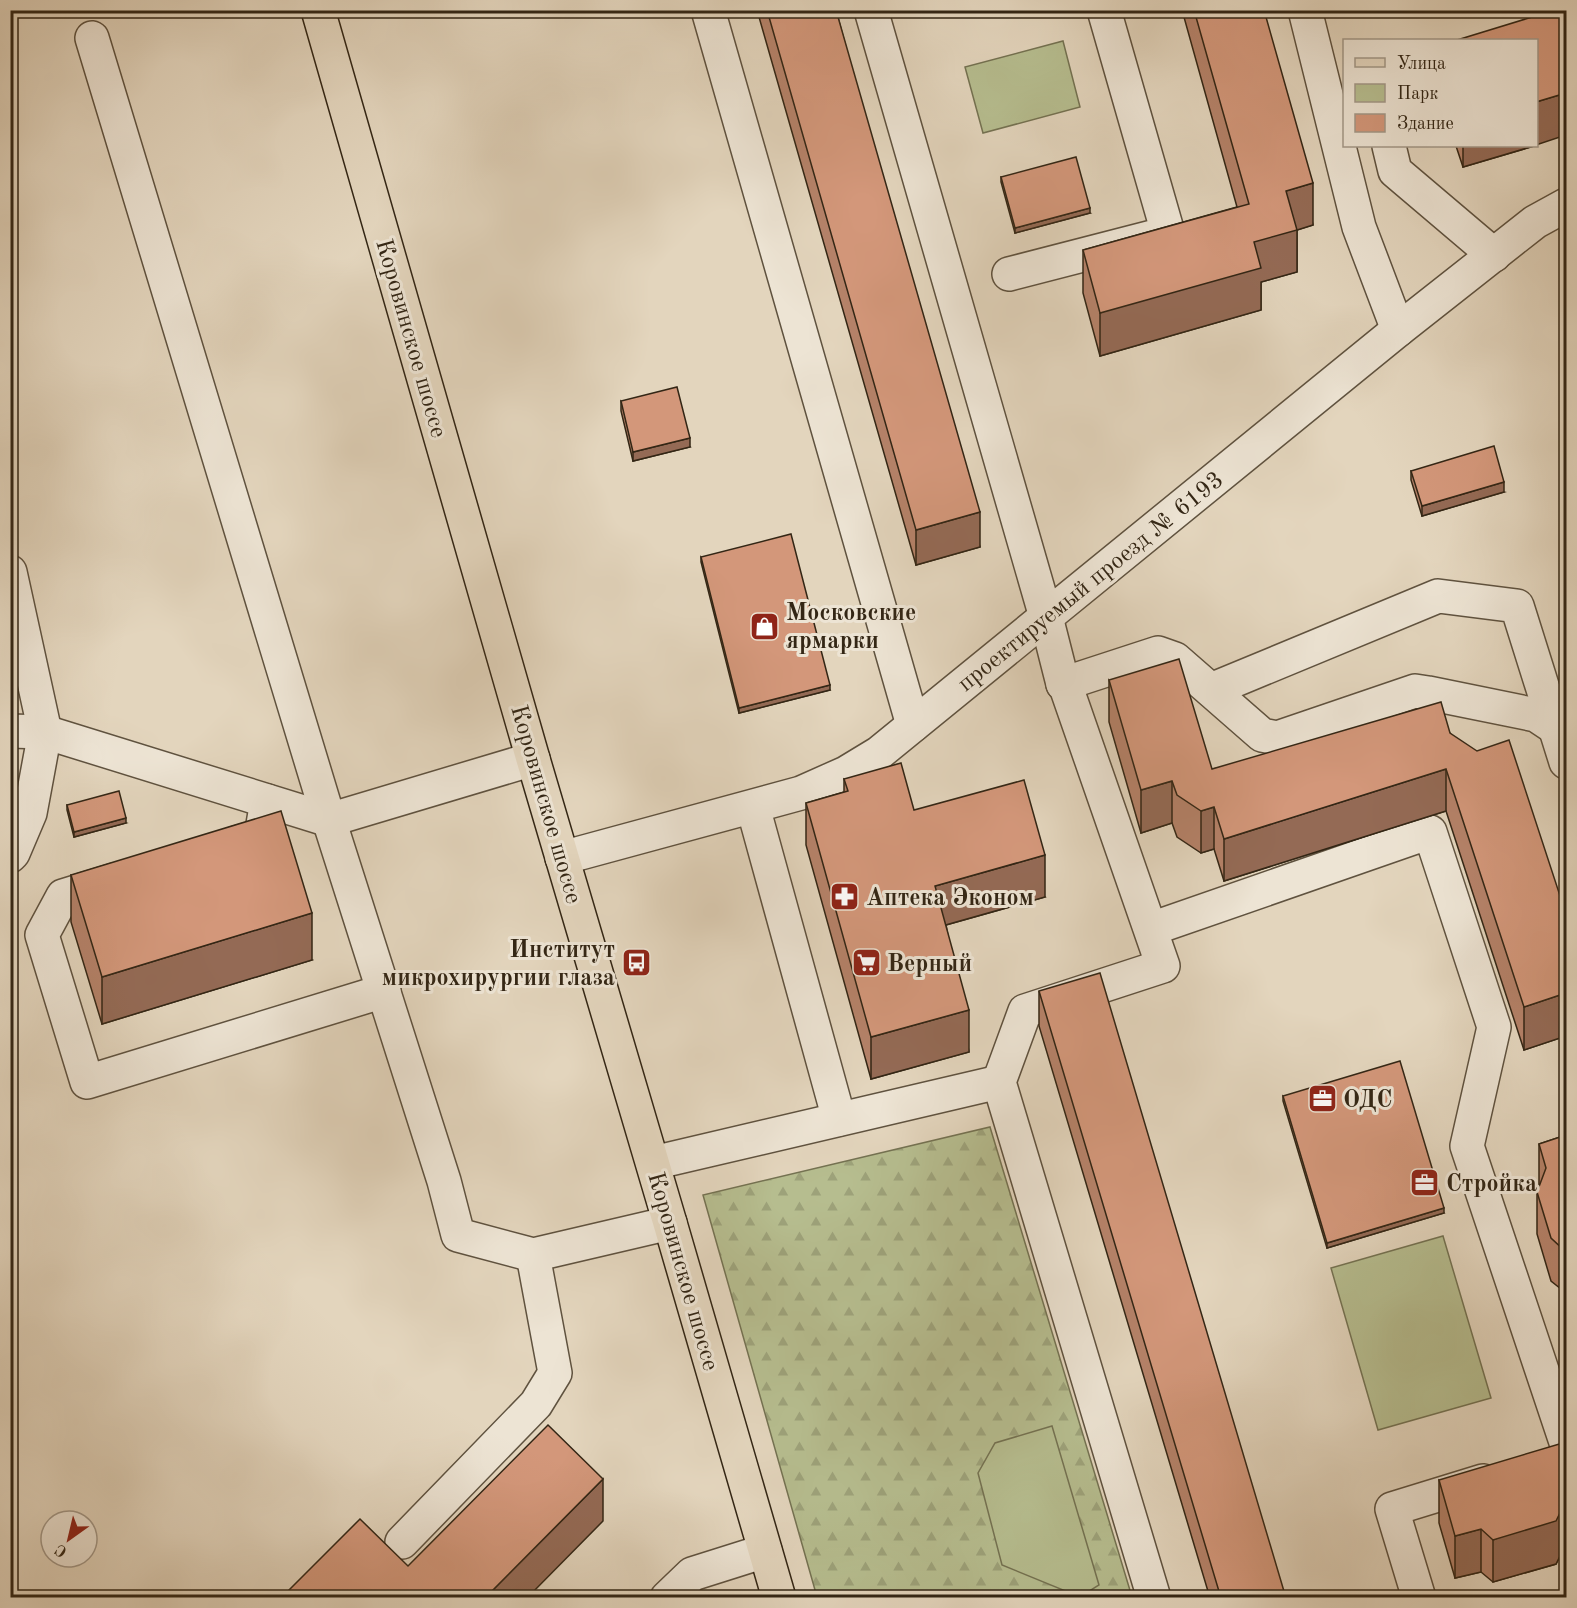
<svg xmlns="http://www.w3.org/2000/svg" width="1577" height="1608" font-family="'Old Standard TT',serif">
  <defs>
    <pattern id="forest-firs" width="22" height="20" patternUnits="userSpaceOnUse" patternTransform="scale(1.5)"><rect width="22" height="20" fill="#b6bd8f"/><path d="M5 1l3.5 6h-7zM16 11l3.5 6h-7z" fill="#9da27a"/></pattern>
  </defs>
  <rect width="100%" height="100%" fill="#e3d5bd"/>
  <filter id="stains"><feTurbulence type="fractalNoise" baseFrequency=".00333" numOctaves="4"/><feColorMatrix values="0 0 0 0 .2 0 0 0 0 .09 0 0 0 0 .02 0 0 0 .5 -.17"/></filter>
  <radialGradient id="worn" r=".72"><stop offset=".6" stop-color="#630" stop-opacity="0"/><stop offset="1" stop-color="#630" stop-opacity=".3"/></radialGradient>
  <!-- forest -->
  <path fill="url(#forest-firs)" stroke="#747252" stroke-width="1.5" d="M990,1127L1132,1597H817L703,1195Z"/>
  <!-- green -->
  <g fill="#b6bd8f" stroke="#747252" stroke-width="1.5">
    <path d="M1063,41L1080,107L983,133L965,67Z"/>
    <path d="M1443,1236L1491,1398L1378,1430L1331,1268Z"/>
    <path d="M1052,1426L1099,1585L1080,1597L1002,1565L978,1473L995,1443Z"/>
  </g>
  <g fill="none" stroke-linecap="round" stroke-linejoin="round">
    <defs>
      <g id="minor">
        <path d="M708,10L913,725"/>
        <path d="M871,10L1046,617L1063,684H1065L1163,966L1025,1011L999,1082L1154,1598"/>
        <path d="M1305,10L1359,227L1398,330"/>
        <path d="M92,38L329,820L444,1181L458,1235L533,1255L670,1223"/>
        <path d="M1389,146L1395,171L1494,255"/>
        <path d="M1009,274L1168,233L1104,10"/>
        <path d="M10,572L45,732L30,813L13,853L10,856"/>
        <path d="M1063,684L1158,653L1175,659L1262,735L1277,738L1415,691L1428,693L1536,715L1557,729"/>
        <path d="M1211,690L1438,596L1517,606L1566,762"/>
        <path d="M10,731L45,732L329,820L533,759"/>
        <path d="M753,807L839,1119"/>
        <path d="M236,843L261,836L267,801"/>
        <path d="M562,858L801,793L846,773L879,753L1398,330L1535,222L1566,205"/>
        <path d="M115,880L63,896L42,935L87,1082L384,991"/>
        <path d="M1151,929L1430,832L1494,1027L1467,1146L1566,1442"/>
        <path d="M653,1163L999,1082"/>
        <path d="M402,1542L536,1404L555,1373L533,1255"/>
        <path d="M667,1598L692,1574L765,1551"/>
        <path d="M1419,1598L1392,1509L1483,1481"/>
      </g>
      <path id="major" d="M318,10L533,759L670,1223L779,1598"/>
    </defs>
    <!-- minor casing -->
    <use href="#minor" stroke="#5f523f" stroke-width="36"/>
    <!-- major casing -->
    <use href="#major" stroke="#332615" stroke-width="36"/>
    <!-- minor -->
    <use href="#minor" stroke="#ede4d4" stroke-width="33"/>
    <!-- major -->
    <use href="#major" stroke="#e3d5bd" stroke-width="33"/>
  </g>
  <!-- wall -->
  <g fill="#b58269" stroke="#332615" stroke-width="1.5">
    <path d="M757,10H836L980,547L916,565Z"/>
    <path d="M1182,10H1264L1313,225L1297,230V272L1261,282V310L1100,356L1083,293V250L1237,207Z"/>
    <path d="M1456,146H1534L1463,167Z"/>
    <path d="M1001,177L1090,213L1015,233L1001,182Z"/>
    <path d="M621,401L690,447L633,461L621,411Z"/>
    <path d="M1411,471L1504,492L1422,516L1411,480Z"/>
    <path d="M701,557L830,690L739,713L701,562Z"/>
    <path d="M1109,680L1212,769L1450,733L1566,914V1036L1524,1050L1446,811L1224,881L1214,849L1201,853L1177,837L1172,823L1141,833L1109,722Z"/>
    <path d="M844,779L914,810L1045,897L946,925L969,1052L871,1079L806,845V803L844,792Z"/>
    <path d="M67,805L126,823L74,837L67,810Z"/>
    <path d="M71,875L312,960L102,1024L71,922Z"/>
    <path d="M1039,991L1286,1598H1210L1039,1026Z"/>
    <path d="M1283,1096L1444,1213L1327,1248L1283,1101Z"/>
    <path d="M1566,1135V1364L1560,1343L1561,1289L1551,1281L1537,1234V1192L1539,1185V1144Z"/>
    <path d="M1439,1480L1562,1552L1556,1564L1493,1582L1481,1572L1455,1578L1439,1523Z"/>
  </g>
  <!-- shaded-wall -->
  <g fill="#946a55" stroke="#332615" stroke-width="1.5">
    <path d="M1566,93V135L1536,145V102Z"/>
    <path d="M1463,146H1534L1463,167Z"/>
    <path d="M1313,183V225L1297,230V272L1261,282V310L1100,356V313L1254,242L1286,191Z"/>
    <path d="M1090,208V213L1015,233V228Z"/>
    <path d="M690,438V447L633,461V452Z"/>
    <path d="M1504,482V492L1422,516V506Z"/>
    <path d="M980,512V547L916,565V530Z"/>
    <path d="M830,685V690L739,713V708Z"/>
    <path d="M1446,769V811L1224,881V839Z"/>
    <path d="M1172,781V823L1141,833V790Z"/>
    <path d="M1214,807V849L1201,853V811Z"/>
    <path d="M126,818V823L74,837V832Z"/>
    <path d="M1045,855V897L935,928V886Z"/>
    <path d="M312,913V960L102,1024V977Z"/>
    <path d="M1566,993V1036L1524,1050V1007Z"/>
    <path d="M969,1010V1052L871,1079V1037Z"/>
    <path d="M1444,1208V1213L1327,1248V1243Z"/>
    <path d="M603,1479V1521L527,1598H485Z"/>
    <path d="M1566,1508V1550L1562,1552L1556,1564L1493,1582V1540Z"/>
    <path d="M1481,1529V1572L1455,1578V1536Z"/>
  </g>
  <!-- building -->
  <g fill="#d3977a" stroke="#332615" stroke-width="1.5">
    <path d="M767,10H836L980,512L916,530Z"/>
    <path d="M1194,10H1264L1313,183L1286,191L1297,230L1254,242L1261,268L1100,313L1083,250L1249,204Z"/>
    <path d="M1555,10H1566V93L1536,102V40H1457Z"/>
    <path d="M1076,157L1090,208L1015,228L1001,177Z"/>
    <path d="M677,387L690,438L633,452L621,401Z"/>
    <path d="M1494,446L1504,482L1422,506L1411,471Z"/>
    <path d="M791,534L830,685L739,708L701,557Z"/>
    <path d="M1179,659L1212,769L1441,702L1450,733L1477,751L1509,740L1566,914V993L1524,1007L1446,769L1224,839L1214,807L1201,811L1177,795L1172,781L1141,790L1109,680Z"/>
    <path d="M901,763L914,810L1024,780L1045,855L935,886L969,1010L871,1037L806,803L848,791L844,779Z"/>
    <path d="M119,791L126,818L74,832L67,805Z"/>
    <path d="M281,811L312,913L102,977L71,875Z"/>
    <path d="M1100,973L1286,1598H1221L1039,991Z"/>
    <path d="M1400,1061L1444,1208L1327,1243L1283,1096Z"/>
    <path d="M1566,1135V1252L1551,1238L1537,1192L1546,1168L1539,1144Z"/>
    <path d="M1566,1259V1278L1561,1260Z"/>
    <path d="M1566,1288V1321L1560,1301Z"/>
    <path d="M548,1425L603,1479L485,1598H439L434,1593L430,1598H281L360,1519L408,1566Z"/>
    <path d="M1566,1442V1508L1562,1509L1556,1521L1493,1540L1481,1529L1455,1536L1439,1480Z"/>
  </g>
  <!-- icons -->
  <defs>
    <symbol id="shop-square" viewBox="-11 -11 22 22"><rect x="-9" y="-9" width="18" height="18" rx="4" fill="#8f2418" stroke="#ede4d4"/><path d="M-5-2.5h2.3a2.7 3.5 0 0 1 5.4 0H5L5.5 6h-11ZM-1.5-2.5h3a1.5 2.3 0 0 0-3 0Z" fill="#fff"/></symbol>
    <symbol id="pharmacy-square" viewBox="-11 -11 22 22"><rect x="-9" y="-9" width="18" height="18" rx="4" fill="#8f2418" stroke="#ede4d4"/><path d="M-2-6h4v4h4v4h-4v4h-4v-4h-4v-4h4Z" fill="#fff"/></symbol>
    <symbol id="bus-square" viewBox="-11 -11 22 22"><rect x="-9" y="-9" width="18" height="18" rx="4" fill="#8f2418" stroke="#ede4d4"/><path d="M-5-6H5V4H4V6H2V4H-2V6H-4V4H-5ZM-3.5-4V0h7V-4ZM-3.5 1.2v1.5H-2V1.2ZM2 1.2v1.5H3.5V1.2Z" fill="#fff"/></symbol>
    <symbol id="supermarket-square" viewBox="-11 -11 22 22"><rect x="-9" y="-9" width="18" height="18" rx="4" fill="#8f2418" stroke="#ede4d4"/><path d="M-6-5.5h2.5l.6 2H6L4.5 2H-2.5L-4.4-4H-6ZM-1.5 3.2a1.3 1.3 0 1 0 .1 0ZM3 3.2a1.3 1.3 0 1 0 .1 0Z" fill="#fff"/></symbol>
    <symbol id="office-square" viewBox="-11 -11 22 22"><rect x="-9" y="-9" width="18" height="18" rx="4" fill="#8f2418" stroke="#ede4d4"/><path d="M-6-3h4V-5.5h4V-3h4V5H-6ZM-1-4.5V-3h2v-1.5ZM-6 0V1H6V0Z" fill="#fff"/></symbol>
  </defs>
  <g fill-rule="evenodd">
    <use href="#shop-square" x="748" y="610" width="33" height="33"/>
    <use href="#pharmacy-square" x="828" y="880" width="33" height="33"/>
    <use href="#bus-square" x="620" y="946" width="33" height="33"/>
    <use href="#supermarket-square" x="850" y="946" width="33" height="33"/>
    <use href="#office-square" x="1306" y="1082" width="33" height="33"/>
    <use href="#office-square" x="1408" y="1166" width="33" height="33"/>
  </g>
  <g text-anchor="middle" stroke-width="6" stroke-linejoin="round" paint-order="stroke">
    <!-- street labels -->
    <g font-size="24" fill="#332615" stroke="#ede4d4">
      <text transform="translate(412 338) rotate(74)" y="8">Коровинское шоссе</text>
      <text transform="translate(1090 581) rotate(-39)" y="8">проектируемый проезд № 6193</text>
      <text transform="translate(547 804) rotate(74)" y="8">Коровинское шоссе</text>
      <text transform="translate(684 1271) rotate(74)" y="8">Коровинское шоссе</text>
    </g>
    <!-- poi labels -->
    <g font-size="24" font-weight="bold" fill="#332615" stroke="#ede4d4" text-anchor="start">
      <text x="786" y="620">Московские<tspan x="786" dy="28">ярмарки</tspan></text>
      <text x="866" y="905">Аптека Эконом</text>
      <text x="615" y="957" text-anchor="end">Институт<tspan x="615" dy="28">микрохирургии глаза</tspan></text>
      <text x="887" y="971">Верный</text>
      <text x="1343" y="1107">ОДС</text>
      <text x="1446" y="1191">Стройка</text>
    </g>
  </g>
  <!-- margin -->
  <rect width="1577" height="1608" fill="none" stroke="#e3d5bd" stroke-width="36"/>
  <rect x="12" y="12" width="1553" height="1584" fill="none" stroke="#332615" stroke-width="3"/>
  <rect x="18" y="18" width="1541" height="1572" fill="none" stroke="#332615" stroke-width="1.5"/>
  <!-- legend -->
  <rect x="1343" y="39" width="195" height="108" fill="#ede4d4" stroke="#a39888" stroke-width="1.5"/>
  <rect x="1355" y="58" width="30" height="9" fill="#e3d5bd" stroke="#a39888" stroke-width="1.5"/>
  <text x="1397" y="69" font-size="18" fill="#332615">Улица</text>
  <rect x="1355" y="84" width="30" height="18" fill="#b6bd8f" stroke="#a39888" stroke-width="1.5"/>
  <text x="1397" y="99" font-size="18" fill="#332615">Парк</text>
  <rect x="1355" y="114" width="30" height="18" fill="#d3977a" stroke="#a39888" stroke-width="1.5"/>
  <text x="1397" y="129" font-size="18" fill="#332615">Здание</text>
  <!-- north arrow -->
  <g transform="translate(69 1539) rotate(214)"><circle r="28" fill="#ede4d4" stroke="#a39888" stroke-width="1.5"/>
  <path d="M0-4.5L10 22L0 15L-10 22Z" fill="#8f2418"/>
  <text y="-9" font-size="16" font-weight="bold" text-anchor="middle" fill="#332615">С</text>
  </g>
  <rect width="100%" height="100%" filter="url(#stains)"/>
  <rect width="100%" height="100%" fill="url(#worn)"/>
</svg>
